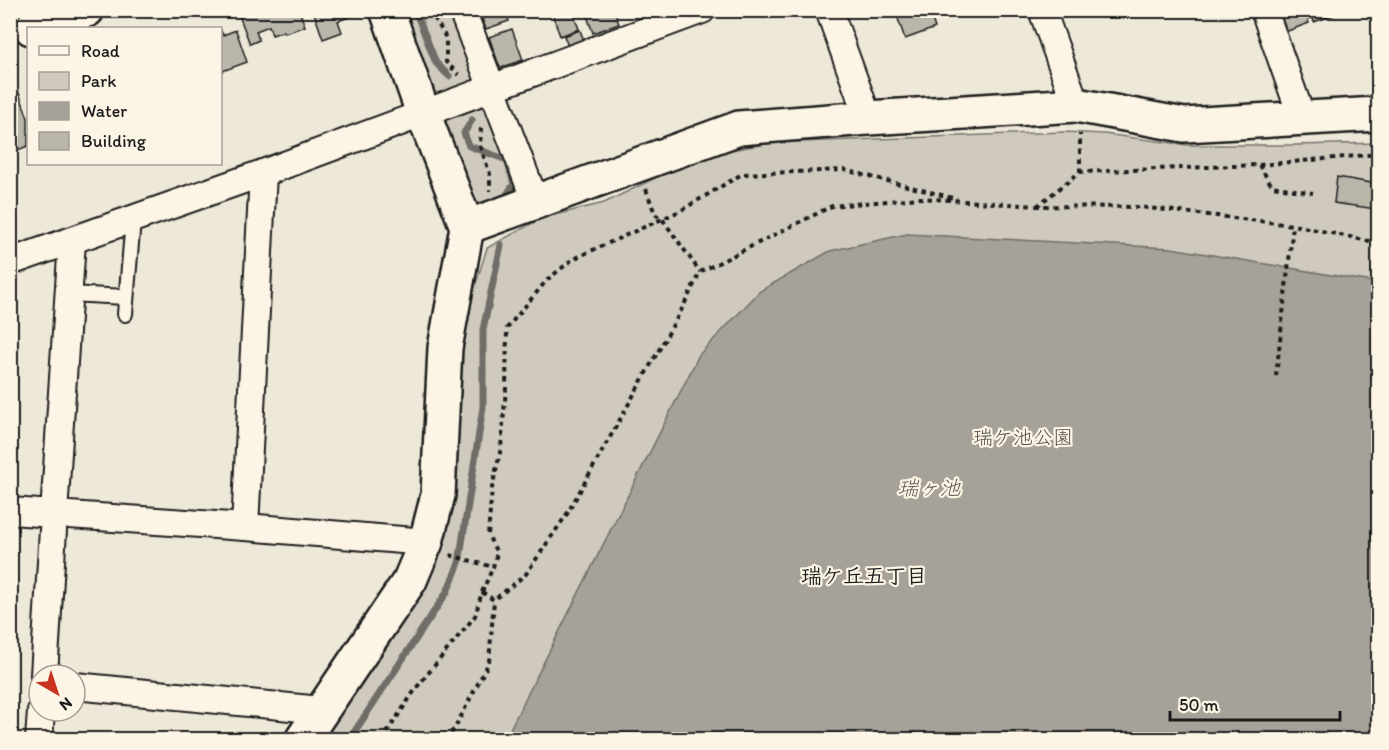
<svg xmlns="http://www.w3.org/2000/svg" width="1389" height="750" font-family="Itim,'Klee One',sans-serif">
  <rect width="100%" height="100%" fill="#eee8d9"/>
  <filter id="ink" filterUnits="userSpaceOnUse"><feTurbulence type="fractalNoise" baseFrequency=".0167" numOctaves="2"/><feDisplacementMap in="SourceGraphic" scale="12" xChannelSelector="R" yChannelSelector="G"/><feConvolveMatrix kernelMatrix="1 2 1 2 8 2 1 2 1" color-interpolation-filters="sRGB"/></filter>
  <g filter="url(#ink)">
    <!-- green -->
    <g fill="#cfcabd" stroke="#76736c" stroke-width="1.5">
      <path d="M402,11H461L532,197L476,217Z"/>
      <path d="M1065,132L1104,134L1187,145H1294L1378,143V739L316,740L428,571L459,338L487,248L542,218L604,203L702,155L771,143Z"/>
    </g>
    <!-- water -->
    <path fill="#a7a299" stroke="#6f6c67" stroke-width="1.5" d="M907,234L1171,248L1378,283V739H505L699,355L760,291L830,251Z"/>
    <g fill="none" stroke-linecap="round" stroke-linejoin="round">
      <!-- stream -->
      <g stroke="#6f6c67" stroke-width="7">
        <path d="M415,10L436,63L449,76"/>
        <path d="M472,120L464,133L469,146L507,160L514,184L506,196"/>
        <path d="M349,740L447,592L459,563L483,407V330L501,245"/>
      </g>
    </g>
    <!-- building -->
    <g fill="#bab6aa" stroke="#1c1c1c" stroke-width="1.5">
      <path d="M237,10H299L305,26L285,33L284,31L272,35L269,26L256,31L259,40L250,44Z"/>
      <path d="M313,10H366V11L338,21L342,32L323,39Z"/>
      <path d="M479,10H506L509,21L486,29Z"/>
      <path d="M551,10H572L579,29L560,36Z"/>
      <path d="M585,10H614L619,24L593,33Z"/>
      <path d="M895,10H929L935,28L905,39Z"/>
      <path d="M1277,10H1305L1309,23L1285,32Z"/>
      <path d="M1310,10H1339L1340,13L1314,22Z"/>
      <path d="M220,29L223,35L236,30L247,62L220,72Z"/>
      <path d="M512,29L523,60L500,68L489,37Z"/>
      <path d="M580,30L584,41L568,46L564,36Z"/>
      <path d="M18,90L28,118V146L10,153V93Z"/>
      <path d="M1337,177L1377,184L1376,209L1334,203Z"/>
    </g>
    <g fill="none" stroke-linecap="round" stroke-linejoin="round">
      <defs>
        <g id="lane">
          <path d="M69,294L126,297"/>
          <path d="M125,314L133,220"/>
        </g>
        <g id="street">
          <path d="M462,10L536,203"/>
          <path d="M829,10L868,118"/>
          <path d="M1042,10L1076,105"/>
          <path d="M1264,10L1302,118"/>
          <path d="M72,241L54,514L245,527L426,542"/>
          <path d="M10,262L263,173L702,10"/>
          <path d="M10,511L54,514L44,675"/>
          <path d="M245,527L263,173"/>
          <path d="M75,686L321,710"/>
          <path d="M39,740L41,711"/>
        </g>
        <g id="secondary">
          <path d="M31,28L87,10"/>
          <path d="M467,227L739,128L868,118L1076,105L1184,125L1378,114"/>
          <path d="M302,740L410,580L426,542L438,495L445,348L467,227L423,113L387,10"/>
        </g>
      </defs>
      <!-- lane casing -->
      <use href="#lane" stroke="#1c1c1c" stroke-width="18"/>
      <!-- street casing -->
      <use href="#street" stroke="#1c1c1c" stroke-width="30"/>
      <!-- secondary casing -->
      <use href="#secondary" stroke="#1c1c1c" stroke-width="38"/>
      <!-- path -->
      <g stroke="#1c1c1c" stroke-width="4" stroke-dasharray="4.5 4.5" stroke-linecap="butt">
        <path d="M430,10L446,38V62L459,75"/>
        <path d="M481,128L480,146L490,174V191"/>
        <path d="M1259,165L1272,186L1313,193"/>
        <path d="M1080,172V134"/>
        <path d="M646,189L655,214L663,220L700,272"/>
        <path d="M1037,206L1080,172L1259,165L1378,154"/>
        <path d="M1276,376L1293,225"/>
        <path d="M450,555L493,567"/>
        <path d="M482,592L494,600L526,574L567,514L683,307L700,272L832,206L920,198L1037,206L1140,207L1293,225L1378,243"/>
        <path d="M382,740L417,687L475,616L482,592L493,567L497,553L488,535L492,488L501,448L506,388L507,328L547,280L573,259L680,211L742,174L845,170L957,199"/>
        <path d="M445,740L455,728L489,662L494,600"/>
      </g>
      <!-- lane -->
      <use href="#lane" stroke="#fcf5e5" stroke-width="14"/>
      <!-- street -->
      <use href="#street" stroke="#fcf5e5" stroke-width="26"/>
      <!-- secondary -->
      <use href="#secondary" stroke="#fcf5e5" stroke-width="33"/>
    </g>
  </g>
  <g text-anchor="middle" stroke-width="4.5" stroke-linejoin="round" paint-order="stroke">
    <!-- park labels -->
    <g font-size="20" fill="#52504c" stroke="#fcf5e5">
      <text x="1023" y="444">瑞ケ池公園</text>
    </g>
    <!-- water labels -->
    <g font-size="21" font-style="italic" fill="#5b5854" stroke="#fcf5e5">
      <text x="929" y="495">瑞ヶ池</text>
    </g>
    <!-- neighbourhood labels -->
    <g font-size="21" font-weight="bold" fill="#1c1c1c" stroke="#fcf5e5">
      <text x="864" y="583">瑞ケ丘五丁目</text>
    </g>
  </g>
  <!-- margin -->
  <rect width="1389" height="750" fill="none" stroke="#fcf5e5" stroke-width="36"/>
  <rect x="18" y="18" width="1353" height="714" fill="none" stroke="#1c1c1c" stroke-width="2" filter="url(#ink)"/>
  <!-- legend -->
  <rect x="27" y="27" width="195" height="138" fill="#fcf5e5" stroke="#a29e95" stroke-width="1.5"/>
  <rect x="39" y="46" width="30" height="9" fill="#fcf5e5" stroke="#a29e95" stroke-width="1.5"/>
  <text x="81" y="57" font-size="18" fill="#1c1c1c">Road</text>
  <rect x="39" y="72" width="30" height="18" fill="#cfcabd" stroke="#a29e95" stroke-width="1.5"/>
  <text x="81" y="87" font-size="18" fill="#1c1c1c">Park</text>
  <rect x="39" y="102" width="30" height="18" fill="#a7a299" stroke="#a29e95" stroke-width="1.5"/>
  <text x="81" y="117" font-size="18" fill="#1c1c1c">Water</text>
  <rect x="39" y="132" width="30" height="18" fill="#bab6aa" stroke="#a29e95" stroke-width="1.5"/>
  <text x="81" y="147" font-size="18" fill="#1c1c1c">Building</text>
  <!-- north arrow -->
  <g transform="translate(57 693) rotate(141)"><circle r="28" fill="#fcf5e5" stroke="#a29e95" stroke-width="1.5"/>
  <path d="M0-4.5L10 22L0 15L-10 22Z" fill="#c8321e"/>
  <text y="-9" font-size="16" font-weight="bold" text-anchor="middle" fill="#1c1c1c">N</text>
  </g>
  <!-- scale -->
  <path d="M1170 711v9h170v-9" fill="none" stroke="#1c1c1c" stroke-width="3"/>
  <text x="1179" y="711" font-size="18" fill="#1c1c1c" stroke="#fcf5e5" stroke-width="4.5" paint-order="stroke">50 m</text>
</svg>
